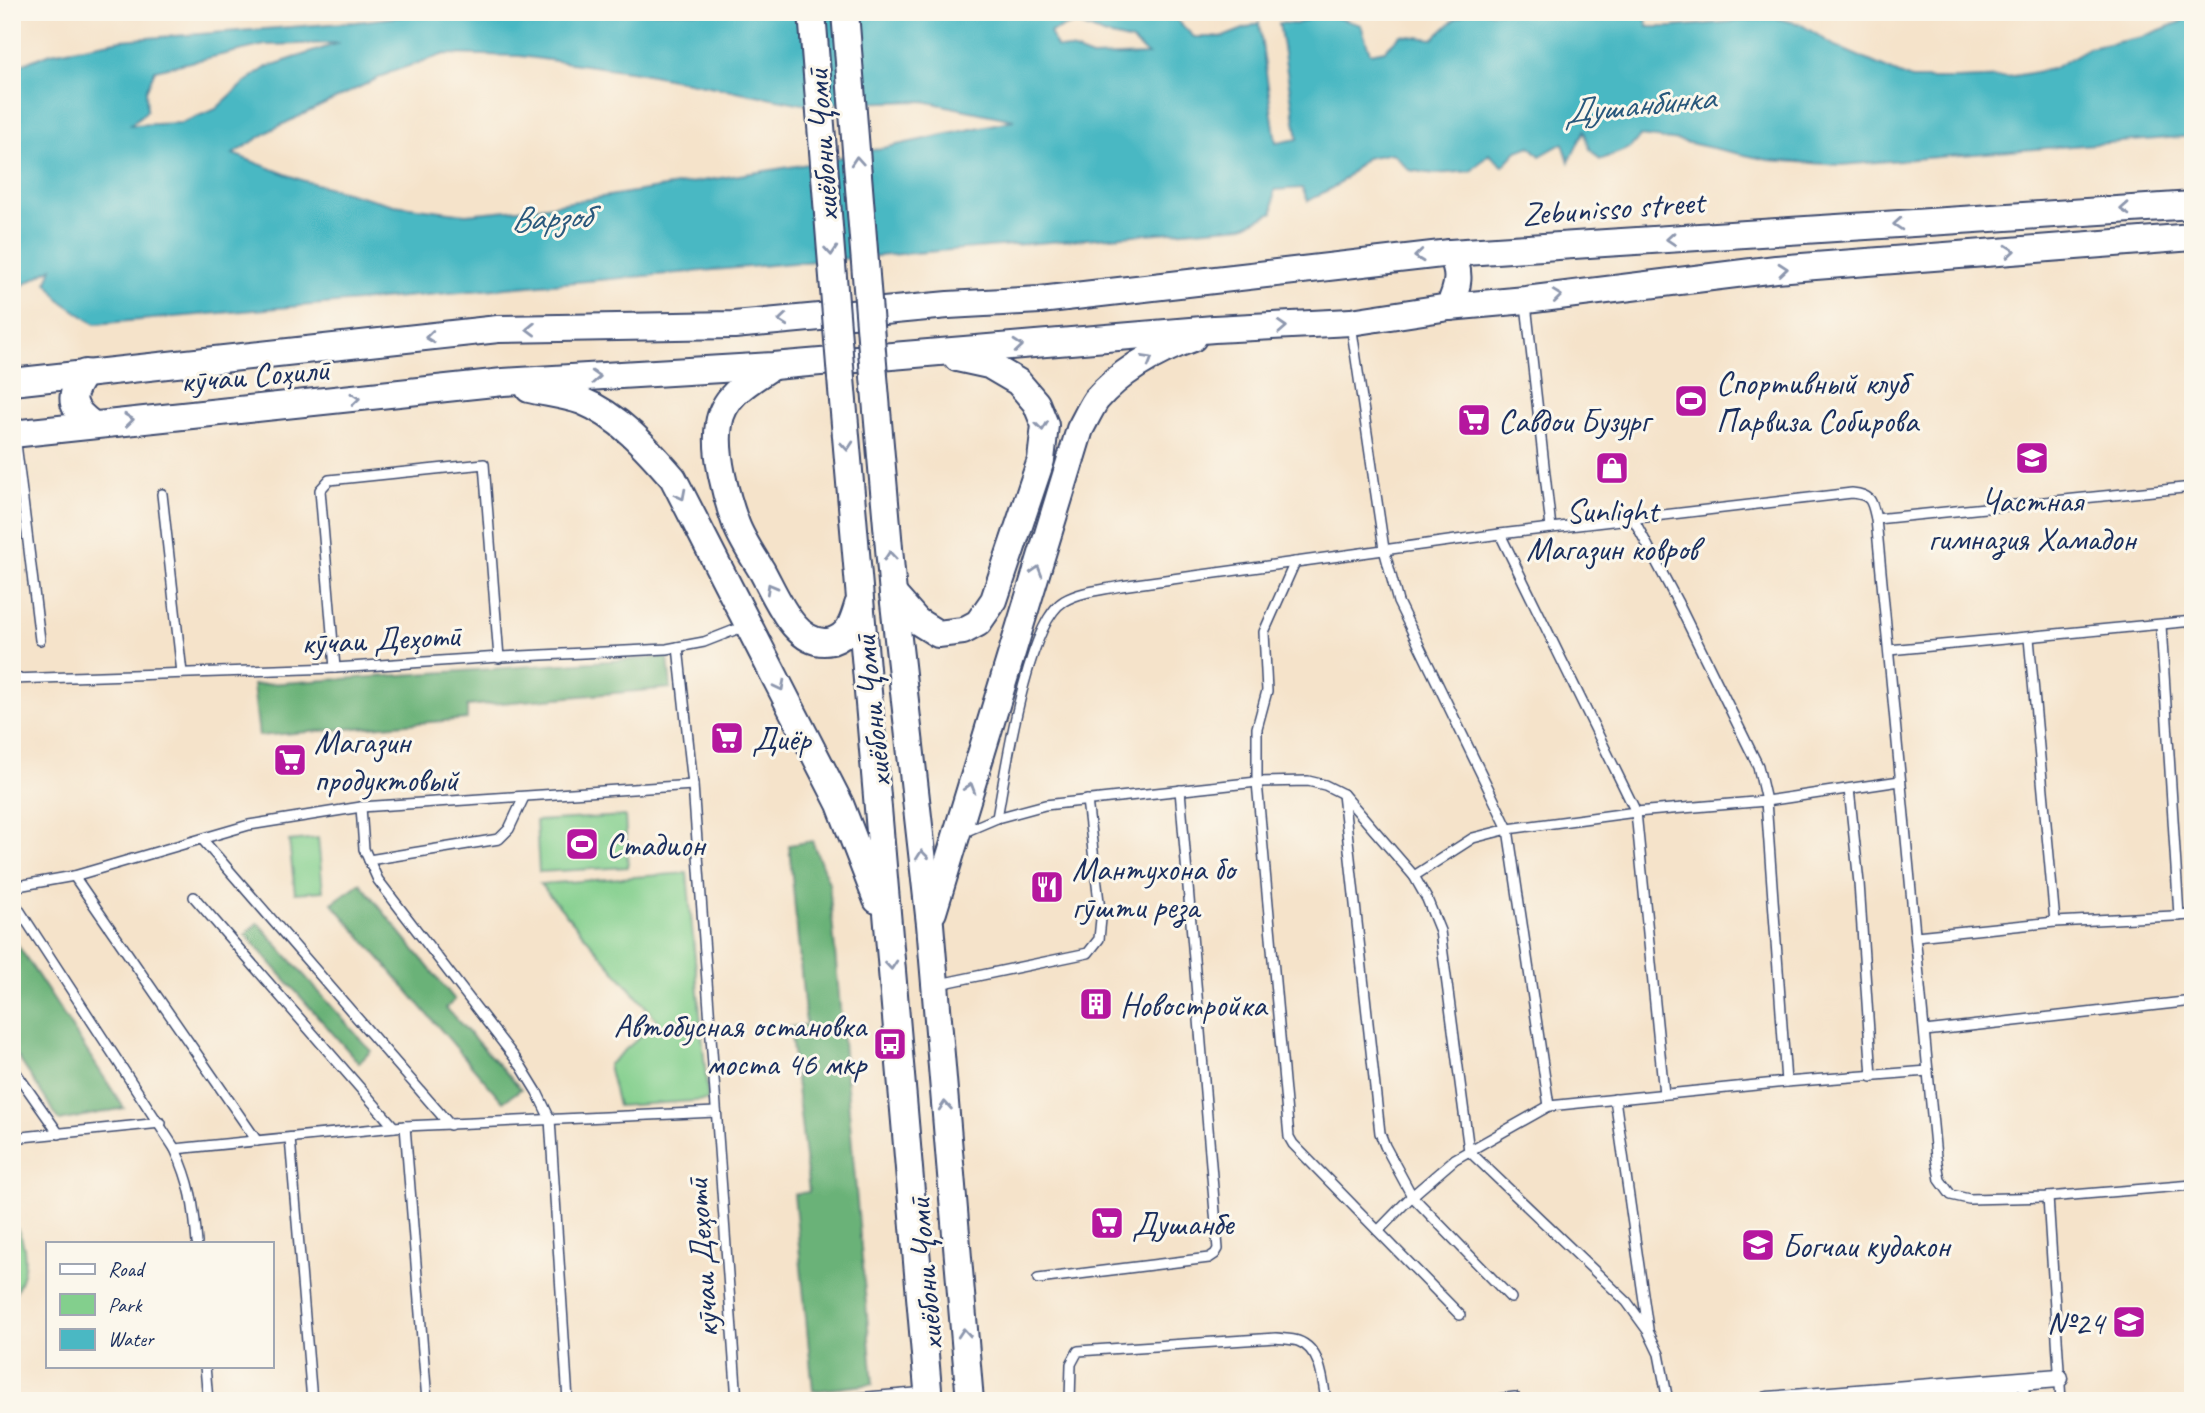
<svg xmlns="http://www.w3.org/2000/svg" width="2205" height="1413" font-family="Caveat,sans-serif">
  <rect width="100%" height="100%" fill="#fbf7ec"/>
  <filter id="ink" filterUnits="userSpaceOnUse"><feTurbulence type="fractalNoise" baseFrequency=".0143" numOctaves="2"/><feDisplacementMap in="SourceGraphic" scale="14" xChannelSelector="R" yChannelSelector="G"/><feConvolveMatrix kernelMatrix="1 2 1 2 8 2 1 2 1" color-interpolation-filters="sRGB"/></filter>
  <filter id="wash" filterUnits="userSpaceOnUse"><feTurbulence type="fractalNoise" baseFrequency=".00686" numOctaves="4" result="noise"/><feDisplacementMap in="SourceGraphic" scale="28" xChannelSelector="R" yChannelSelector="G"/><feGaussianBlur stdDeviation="1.57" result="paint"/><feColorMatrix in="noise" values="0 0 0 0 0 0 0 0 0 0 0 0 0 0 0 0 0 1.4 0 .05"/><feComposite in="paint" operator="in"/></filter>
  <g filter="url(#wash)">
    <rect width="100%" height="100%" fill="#f5e3ca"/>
    <!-- green -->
    <g fill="#83cf8d" stroke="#4f7f76" stroke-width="2">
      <path d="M625,816L628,867L539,872L536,821Z"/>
      <path d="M318,838L323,891L295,893L289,841Z"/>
      <path d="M687,873L708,1100L618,1106L608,1065L658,1021L540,884Z"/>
      <path d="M12,1221C30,1244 28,1274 12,1298Z"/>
    </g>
    <!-- forest -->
    <g fill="#6ab278" stroke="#42706b" stroke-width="2">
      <path d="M668,657L671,688L467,706V719L259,736L253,685Z"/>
      <path d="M812,841L829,883L873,1384L813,1391L794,1194L809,1192L790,1027L806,1025L789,845Z"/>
      <path d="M360,883L455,1000L446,1008L521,1089L503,1102L332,903Z"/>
      <path d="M258,923L371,1051L359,1063L245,934Z"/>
      <path d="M12,936L124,1108L60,1121L12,1048Z"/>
    </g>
    <!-- water -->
    <path fill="#4ab8c3" stroke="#327490" stroke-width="2" fill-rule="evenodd" d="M438,12H1169L1194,37H1223L1259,23L1276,143L1298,139L1279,23L1296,24L1322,13L1361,25L1370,53L1385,50L1401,35L1433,39L1455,19L1468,12H1644L1648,27H1672L1775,18L1800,24L1835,46L1911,79H1957L2008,77L2052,69L2089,48L2142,37L2180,22L2193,13V136L1841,165L1768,160L1680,141L1640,136L1630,148L1600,160L1590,149L1584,131L1569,162L1563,143L1540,156L1530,146L1517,151L1503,166L1489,154L1471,171L1435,174L1409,170L1392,153L1366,158L1339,184L1308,201L1302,188L1274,190L1273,212L1244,226L816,261L95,324L60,300L47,282L52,268L13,291L12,68L51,53L121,40L356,22ZM1076,23L1103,34L1132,41L1148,55L1092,57L1074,50L1056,47L1050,32ZM339,43L267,67L244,83L216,109L181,123L130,125L147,111L146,91L155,70L265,45ZM445,54L520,56L636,72L803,104L923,101L1014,120L808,164L540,207L466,214L394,205L301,180L233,154L273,129L391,72Z"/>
  </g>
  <g filter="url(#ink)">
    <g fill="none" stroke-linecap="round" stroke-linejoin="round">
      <defs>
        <g id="lane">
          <path d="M1526,304L1551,528"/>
          <path d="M1351,324L1384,549L1398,602L1508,829L1549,1106L1786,1082L1928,1071"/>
          <path d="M15,435L40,640"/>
          <path d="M162,494L182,673"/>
          <path d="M1633,518L1677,601L1758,766L1766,801L1786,1082"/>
          <path d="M1876,519L2193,487"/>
          <path d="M1500,534L1636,812L1664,1094"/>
          <path d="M1295,562L1264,632L1267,691L1257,728V782L1289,1137L1293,1144L1460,1315"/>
          <path d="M2161,625L2179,916"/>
          <path d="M678,647L693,785L737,1401"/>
          <path d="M1889,650L2193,621"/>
          <path d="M335,668L320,490L329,480L484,464L499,658"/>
          <path d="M12,679L335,668L500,657L667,649L704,642L745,626"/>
          <path d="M1849,789L1859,883L1872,1077"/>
          <path d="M1343,794L1380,1133L1385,1146L1412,1196L1511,1298"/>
          <path d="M361,807L364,849L378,880L521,1066L537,1092L550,1119L568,1401"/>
          <path d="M997,818C1005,774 1027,622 1064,601C1081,591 1103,590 1121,586L1500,534L1852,493C1872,495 1872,501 1876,519L1936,1157L1940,1180L1951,1195L1969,1199L2048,1197L2193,1185"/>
          <path d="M964,832L997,818L1045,805L1257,782L1308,781L1325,785L1343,794L1414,876L1427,899L1440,931L1469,1151L1627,1302L1648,1331L1659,1354L1668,1401"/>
          <path d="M202,839L450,1125"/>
          <path d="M369,860L499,839L509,829L524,797"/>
          <path d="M74,876L257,1141"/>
          <path d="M1414,876L1473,838L1508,829L1636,812L1766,801L1900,781"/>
          <path d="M12,887L74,876L249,825L361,807L693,785"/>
          <path d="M194,897L394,1127"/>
          <path d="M12,899L175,1149C191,1183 194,1206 197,1243"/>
          <path d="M2055,922L2193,915"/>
          <path d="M1916,936L2055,922L2029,638"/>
          <path d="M939,984L1088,953L1099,939L1101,919L1087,800"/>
          <path d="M1925,1031L2193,1001"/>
          <path d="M12,1067L59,1134"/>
          <path d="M1615,1099L1648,1329"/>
          <path d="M405,1126L427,1401"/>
          <path d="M12,1138L161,1123"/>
          <path d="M290,1138L312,1401"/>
          <path d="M175,1149L405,1126L716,1112"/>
          <path d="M2048,1197L2061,1401"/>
          <path d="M1378,1231L1412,1196L1455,1159L1549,1106"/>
          <path d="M1038,1279L1209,1258L1215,1254L1218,1249L1180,790"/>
          <path d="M205,1366L208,1401"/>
          <path d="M2023,1381L2025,1401"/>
          <path d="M821,1401L927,1392"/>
          <path d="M1070,1401L1071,1364L1078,1351L1276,1338C1283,1339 1292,1339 1298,1341C1321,1349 1323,1381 1326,1401"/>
          <path d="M1483,1401L1515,1397"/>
        </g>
        <path id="street" d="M1768,1401L2059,1378"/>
        <g id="secondary">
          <path d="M1449,307C1458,288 1462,272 1450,253"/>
          <path d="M771,367C750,381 723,395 719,424C714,453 726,497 736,524C742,540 753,556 762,571C776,596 796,650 832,641C850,635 853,621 858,605"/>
          <path d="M85,373C68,396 69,407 92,424"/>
          <path d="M874,376L893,594L930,924L970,1401"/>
          <path d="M841,378L929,1401"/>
          <path d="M12,382L498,329L734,325L948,305L1040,300L1450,253L2193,205"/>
          <path d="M529,389C546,393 565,395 582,401C619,416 647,448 673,478L840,804L877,900"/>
          <path d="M12,434L503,382L773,366L1214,329L1351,322L1449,307L1526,300L1776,269L2193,237"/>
          <path d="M893,594L917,621L938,634L963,631L978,623L994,600L1041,460L1045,425L1036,403L1018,382L989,365L957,358"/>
          <path d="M933,912L1080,429C1085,420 1090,409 1096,400C1121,371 1157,351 1193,338"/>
        </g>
      </defs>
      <!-- lane casing -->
      <use href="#lane" stroke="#3c4a6e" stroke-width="12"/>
      <!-- street casing -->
      <use href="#street" stroke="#3c4a6e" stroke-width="21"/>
      <!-- secondary casing -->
      <use href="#secondary" stroke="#3c4a6e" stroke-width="30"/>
      <!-- lane -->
      <use href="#lane" stroke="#fff" stroke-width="9"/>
      <!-- street -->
      <use href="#street" stroke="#fff" stroke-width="18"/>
      <!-- secondary -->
      <use href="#secondary" stroke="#fff" stroke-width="26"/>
      <defs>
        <g id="secondary-bridge">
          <path d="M812,12L841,378"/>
          <path d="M845,12L874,376"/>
        </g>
      </defs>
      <!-- secondary-bridge casing -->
      <use href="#secondary-bridge" stroke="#3c4a6e" stroke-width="30" stroke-linecap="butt"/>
      <!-- secondary-bridge -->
      <use href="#secondary-bridge" stroke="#fff" stroke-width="26"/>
    </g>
    <!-- one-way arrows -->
    <defs><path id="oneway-chevron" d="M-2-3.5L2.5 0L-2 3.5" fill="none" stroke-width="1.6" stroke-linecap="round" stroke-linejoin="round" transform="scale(1.75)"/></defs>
    <g stroke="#8d97ae">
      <use href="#oneway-chevron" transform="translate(857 161) rotate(-94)"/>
      <use href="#oneway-chevron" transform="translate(2125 209) rotate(176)"/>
      <use href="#oneway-chevron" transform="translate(1898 224) rotate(176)"/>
      <use href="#oneway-chevron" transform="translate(1671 239) rotate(176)"/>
      <use href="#oneway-chevron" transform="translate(831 251) rotate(85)"/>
      <use href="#oneway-chevron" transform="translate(2010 251) rotate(-5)"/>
      <use href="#oneway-chevron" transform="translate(1419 256) rotate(174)"/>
      <use href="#oneway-chevron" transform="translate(1783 269) rotate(-5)"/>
      <use href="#oneway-chevron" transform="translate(1557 296) rotate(-7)"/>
      <use href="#oneway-chevron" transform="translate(783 320) rotate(175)"/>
      <use href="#oneway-chevron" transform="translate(1282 327) rotate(-3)"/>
      <use href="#oneway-chevron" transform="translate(531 329) rotate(179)"/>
      <use href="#oneway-chevron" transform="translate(430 337) rotate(174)"/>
      <use href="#oneway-chevron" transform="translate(1018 346) rotate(-5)"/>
      <use href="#oneway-chevron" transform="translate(1148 360) rotate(-30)"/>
      <use href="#oneway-chevron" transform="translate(596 377) rotate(-3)"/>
      <use href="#oneway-chevron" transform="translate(355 399) rotate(-6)"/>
      <use href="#oneway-chevron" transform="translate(129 420) rotate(-6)"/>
      <use href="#oneway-chevron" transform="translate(1042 426) rotate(83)"/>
      <use href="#oneway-chevron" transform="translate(847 446) rotate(85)"/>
      <use href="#oneway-chevron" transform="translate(681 495) rotate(63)"/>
      <use href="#oneway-chevron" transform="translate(890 556) rotate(-95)"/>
      <use href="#oneway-chevron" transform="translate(1037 571) rotate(-73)"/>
      <use href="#oneway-chevron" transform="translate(771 588) rotate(-119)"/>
      <use href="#oneway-chevron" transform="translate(780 686) rotate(63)"/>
      <use href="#oneway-chevron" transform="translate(970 788) rotate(-73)"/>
      <use href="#oneway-chevron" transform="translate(922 855) rotate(-96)"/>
      <use href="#oneway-chevron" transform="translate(891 965) rotate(85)"/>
      <use href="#oneway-chevron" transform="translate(945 1106) rotate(-95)"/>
      <use href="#oneway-chevron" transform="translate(964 1333) rotate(-95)"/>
    </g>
  </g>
  <!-- icons -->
  <defs>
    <symbol id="stadium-square" viewBox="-11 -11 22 22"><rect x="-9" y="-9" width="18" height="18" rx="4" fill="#b5179e" stroke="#fbf7ec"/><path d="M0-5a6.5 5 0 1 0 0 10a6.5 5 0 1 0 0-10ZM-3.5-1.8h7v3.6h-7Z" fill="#fff"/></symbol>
    <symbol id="supermarket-square" viewBox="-11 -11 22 22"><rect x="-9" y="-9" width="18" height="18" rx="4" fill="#b5179e" stroke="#fbf7ec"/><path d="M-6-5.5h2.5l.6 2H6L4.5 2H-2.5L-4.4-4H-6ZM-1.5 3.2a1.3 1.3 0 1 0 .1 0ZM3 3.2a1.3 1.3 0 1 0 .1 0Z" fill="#fff"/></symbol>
    <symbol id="school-square" viewBox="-11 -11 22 22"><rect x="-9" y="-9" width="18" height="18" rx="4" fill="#b5179e" stroke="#fbf7ec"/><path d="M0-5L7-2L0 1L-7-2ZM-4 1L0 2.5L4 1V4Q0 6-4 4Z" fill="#fff"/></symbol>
    <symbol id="shop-square" viewBox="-11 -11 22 22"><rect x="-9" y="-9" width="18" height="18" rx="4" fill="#b5179e" stroke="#fbf7ec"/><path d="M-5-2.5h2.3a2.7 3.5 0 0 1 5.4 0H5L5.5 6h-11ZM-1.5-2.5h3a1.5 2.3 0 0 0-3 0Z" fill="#fff"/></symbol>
    <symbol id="restaurant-square" viewBox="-11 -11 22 22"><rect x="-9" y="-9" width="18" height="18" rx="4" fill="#b5179e" stroke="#fbf7ec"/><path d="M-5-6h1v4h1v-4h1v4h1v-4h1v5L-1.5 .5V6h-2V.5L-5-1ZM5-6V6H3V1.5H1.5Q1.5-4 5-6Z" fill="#fff"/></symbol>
    <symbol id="building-square" viewBox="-11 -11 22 22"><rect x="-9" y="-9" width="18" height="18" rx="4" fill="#b5179e" stroke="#fbf7ec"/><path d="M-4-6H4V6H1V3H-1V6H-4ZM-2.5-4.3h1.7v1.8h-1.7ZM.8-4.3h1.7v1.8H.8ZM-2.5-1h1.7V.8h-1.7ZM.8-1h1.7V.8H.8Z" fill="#fff"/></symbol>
    <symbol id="bus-square" viewBox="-11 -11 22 22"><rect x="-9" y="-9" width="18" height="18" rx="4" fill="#b5179e" stroke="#fbf7ec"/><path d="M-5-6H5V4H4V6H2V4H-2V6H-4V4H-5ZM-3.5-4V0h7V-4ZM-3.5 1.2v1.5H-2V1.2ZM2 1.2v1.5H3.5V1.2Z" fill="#fff"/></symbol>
  </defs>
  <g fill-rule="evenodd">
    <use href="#stadium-square" x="1672" y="382" width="38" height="38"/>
    <use href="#supermarket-square" x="1455" y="401" width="38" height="38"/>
    <use href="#school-square" x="2013" y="439" width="38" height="38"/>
    <use href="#shop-square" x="1593" y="449" width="38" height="38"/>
    <use href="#supermarket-square" x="708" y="719" width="38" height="38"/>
    <use href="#supermarket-square" x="271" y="741" width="38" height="38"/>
    <use href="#stadium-square" x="563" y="825" width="38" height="38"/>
    <use href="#restaurant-square" x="1028" y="868" width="38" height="38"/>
    <use href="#building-square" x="1077" y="985" width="38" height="38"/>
    <use href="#bus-square" x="871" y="1025" width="38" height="38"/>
    <use href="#supermarket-square" x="1088" y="1204" width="38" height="38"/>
    <use href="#school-square" x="1739" y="1226" width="38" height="38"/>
    <use href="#school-square" x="2110" y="1303" width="38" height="38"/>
  </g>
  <g text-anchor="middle" stroke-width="6" stroke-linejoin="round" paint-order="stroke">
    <!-- street labels -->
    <g font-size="33" fill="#1b2f5e" stroke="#fbf7ec">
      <text transform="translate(821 145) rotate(-94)" y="12">хиёбони Ҷомӣ</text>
      <text transform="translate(1613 207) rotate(-4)" y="12">Zebunisso street</text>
      <text transform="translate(255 374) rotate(-5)" y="12">кӯчаи Соҳилӣ</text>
      <text transform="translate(381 638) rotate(-3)" y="12">кӯчаи Деҳотӣ</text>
      <text transform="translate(871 711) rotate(-96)" y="12">хиёбони Ҷомӣ</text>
      <text transform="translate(701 1258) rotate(-94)" y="12">кӯчаи Деҳотӣ</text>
      <text transform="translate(924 1274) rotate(-95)" y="12">хиёбони Ҷомӣ</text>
    </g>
    <!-- poi labels -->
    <g font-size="33" fill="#1b2f5e" stroke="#fbf7ec" text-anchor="start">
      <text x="1716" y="394">Спортивный клуб<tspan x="1716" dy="38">Парвиза Собирова</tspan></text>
      <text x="1498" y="432">Савдои Бузург</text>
      <text x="2032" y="512" text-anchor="middle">Частная<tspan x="2032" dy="38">гимназия Хамадон</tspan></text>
      <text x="1612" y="522" text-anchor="middle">Sunlight<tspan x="1612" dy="38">Магазин ковров</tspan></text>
      <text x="752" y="750">Диёр</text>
      <text x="314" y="753">Магазин<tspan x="314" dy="38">продуктовый</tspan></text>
      <text x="606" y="856">Стадион</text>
      <text x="1072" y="880">Мантухона бо<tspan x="1072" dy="38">гӯшти реза</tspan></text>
      <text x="1120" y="1016">Новостройка</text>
      <text x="866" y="1037" text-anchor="end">Автобусная остановка<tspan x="866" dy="38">моста 46 мкр</tspan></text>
      <text x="1132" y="1235">Душанбе</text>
      <text x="1782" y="1257">Богчаи кудакон</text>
      <text x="2104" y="1334" text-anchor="end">№24</text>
    </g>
    <!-- water labels -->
    <g font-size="35" font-style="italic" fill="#29587c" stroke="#fbf7ec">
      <text transform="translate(1639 104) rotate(-6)" y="12">Душанбинка</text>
      <text transform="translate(550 217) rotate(-3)" y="12">Варзоб</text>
    </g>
  </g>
  <!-- margin -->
  <rect width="2205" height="1413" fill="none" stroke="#fbf7ec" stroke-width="42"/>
  <!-- legend -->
  <rect x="46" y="1242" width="228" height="126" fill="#fbf7ec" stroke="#a1a7b3" stroke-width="2"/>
  <rect x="60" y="1264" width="35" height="10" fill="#ffffff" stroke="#a1a7b3" stroke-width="2"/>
  <text x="108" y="1276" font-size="21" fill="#1b2f5e">Road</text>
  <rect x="60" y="1294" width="35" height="21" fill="#83cf8d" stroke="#a1a7b3" stroke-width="2"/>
  <text x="108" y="1312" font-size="21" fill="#1b2f5e">Park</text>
  <rect x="60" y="1329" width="35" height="21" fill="#4ab8c3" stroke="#a1a7b3" stroke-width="2"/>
  <text x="108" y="1346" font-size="21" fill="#1b2f5e">Water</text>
</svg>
